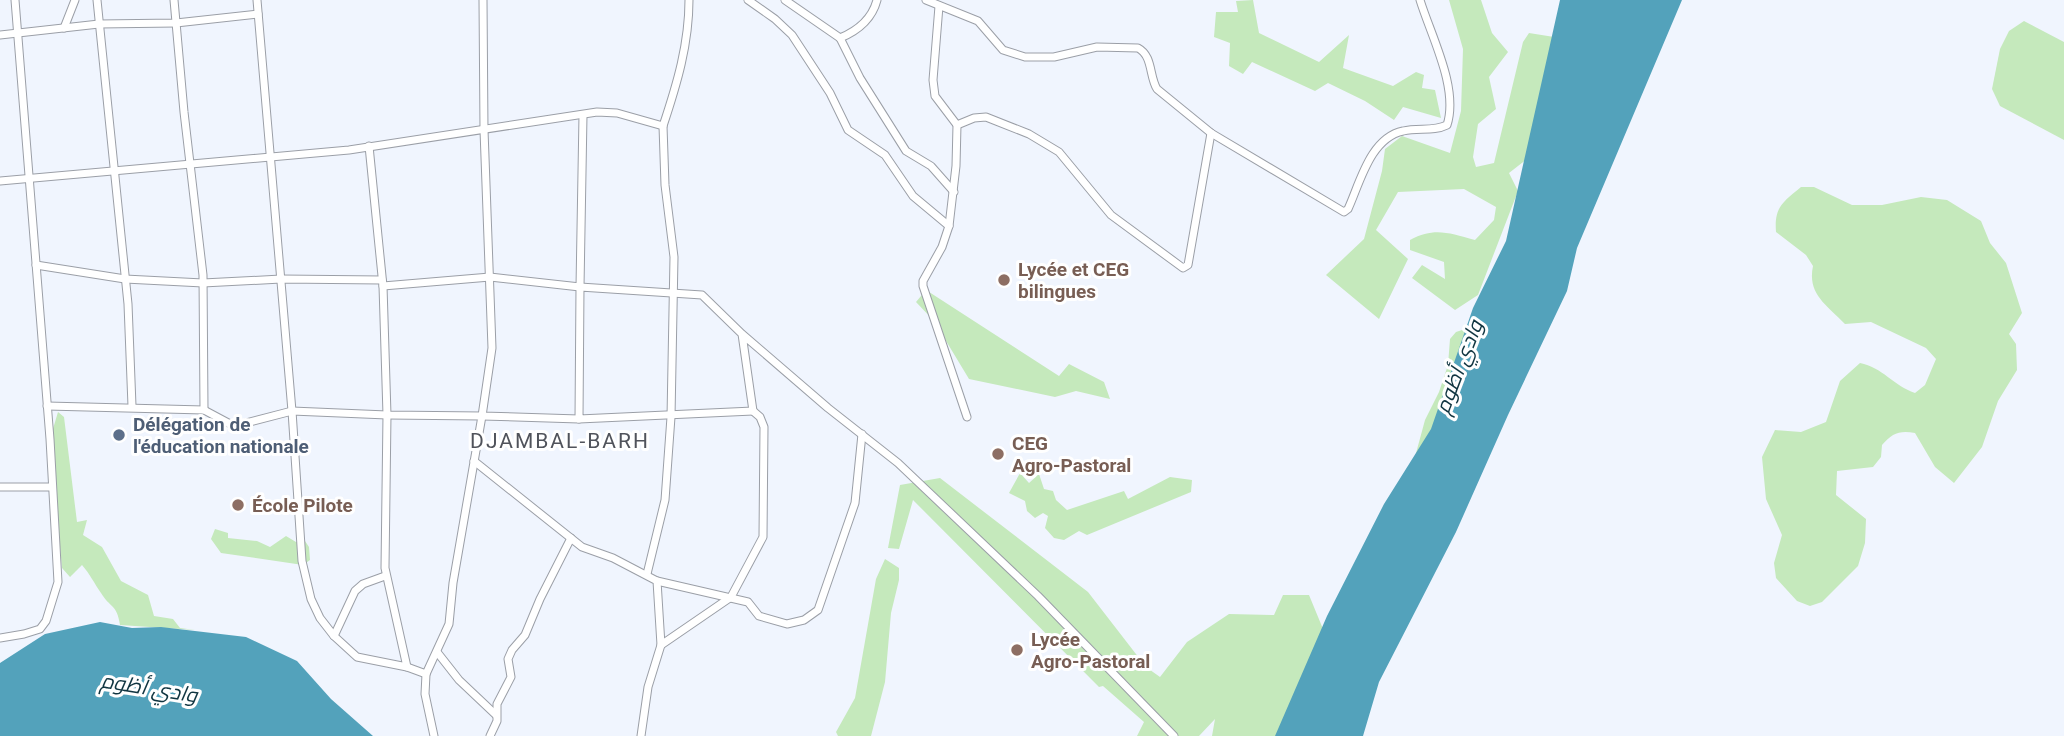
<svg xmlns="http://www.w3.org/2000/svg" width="2064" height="736" font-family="Roboto,Cairo,sans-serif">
  <rect width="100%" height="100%" fill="#f0f5fe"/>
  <!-- green -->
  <g fill="#c5e9bc">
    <path d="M1253,0L1259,33L1319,62L1349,35L1343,68L1393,86L1416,72L1424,75L1422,88L1435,90L1441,118L1403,107L1394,120L1365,101L1328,83L1315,91L1252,62L1243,74L1229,66L1230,43L1214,37L1216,12H1238L1236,1Z"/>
    <path d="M1449,0H1481L1492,33L1508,52L1489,77L1496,109L1478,124L1473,157L1476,167L1494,163L1523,42L1529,33L1573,40L1532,155L1509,173L1518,191L1478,295L1455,310L1412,278L1422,265L1445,279L1444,262L1410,250V240C1435,227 1448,233 1475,240L1494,220L1496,207L1464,189L1398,192L1376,230L1408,259L1379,319L1326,275L1364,239L1382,171L1385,149L1402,136L1450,153L1461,111L1463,49Z"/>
    <path d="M2024,21L2064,42V140L2000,106L1992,89L2000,49L2009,31Z"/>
    <path d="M1801,187H1814L1852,205H1882L1921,197L1947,200L1981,221L1990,243L2006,263L2022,313L2009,334L2016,344L2017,370L1998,401L1982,447L1954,483L1935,467L1915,433C1900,430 1892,433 1882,445L1881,457L1873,467L1837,471L1836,495L1866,519L1865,543L1858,566L1822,602L1810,606L1797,601L1776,578L1774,563L1782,535L1766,499L1762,457L1775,430L1801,432L1826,422L1840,381L1860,363C1882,367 1894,386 1915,393L1925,385L1936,359L1926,348L1871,322L1845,324C1827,305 1807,294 1813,266L1806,255L1776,232C1774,207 1783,202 1801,187Z"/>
    <path d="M926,290L1059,376L1069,364L1104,382L1110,399L1076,391L1055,397L969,379L934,321L916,302Z"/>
    <path d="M1474,326L1463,386L1412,468L1425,420L1439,392L1448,365L1450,339L1456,332Z"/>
    <path d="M58,412L64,417L77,522L87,520L83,535L102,547L121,581L148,595L154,616L173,619L180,628L195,630L120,625C117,604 110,608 101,593C94,583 90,574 82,565L70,577L62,568L50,439Z"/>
    <path d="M1020,473L1029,483L1039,474L1044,489L1053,491L1056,500L1067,510L1124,491L1128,499L1170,477L1192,480L1191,492L1087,535L1079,531L1064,540L1054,538L1045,528L1048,516L1043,513L1035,518L1027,511L1025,501L1009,493Z"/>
    <path d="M940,478L1088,592L1146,667L1160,677L1187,642L1229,614L1274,615L1283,595H1309L1323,629L1277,736H1212L1215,719L1199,736H1137L1144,722L1103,686L1099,687L913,500L899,549L888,548L900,485Z"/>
    <path d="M215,529L228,533V538L257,541L270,547L286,536L296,542L305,541L309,547L310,560L303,565L221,553L211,539Z"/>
    <path d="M885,559L899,568V580L891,613L885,682L871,736H838L836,732L855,698L876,579Z"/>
  </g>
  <!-- water -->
  <g fill="#53a2bb">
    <path d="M1560,0H1682L1577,248L1567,291L1508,415L1456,532L1379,682L1363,736H1275L1327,616L1384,504L1431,429L1473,308L1506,241Z"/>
    <path d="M100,622L132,628L161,627L246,637L297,661L331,699L373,736H0V663L45,634Z"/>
  </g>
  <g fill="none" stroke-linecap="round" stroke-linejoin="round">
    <defs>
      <g id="street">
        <path d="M97,0L128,304L132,406"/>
        <path d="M174,0L184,112L203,275L204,410"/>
        <path d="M257,0L292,411L302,561L311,599L320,618L334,636L357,657L407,667L385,568L387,415L383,286L369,146"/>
        <path d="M483,0L484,130L492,348L482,416L579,419"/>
        <path d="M748,0L775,19L792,35L830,93L848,130L885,155L913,196L949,226"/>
        <path d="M785,0L840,38C857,31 872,19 877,0"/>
        <path d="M926,0L978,21L1003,50L1025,57H1054L1097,47L1138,48C1153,56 1149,76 1157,89L1211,133L1344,212L1348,209C1360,183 1370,138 1403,131C1418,127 1433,132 1447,125C1459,88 1431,36 1420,0"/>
        <path d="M939,6L933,80L935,96L957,125L956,166L949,226L942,247L923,281V286L967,417"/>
        <path d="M64,28L75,0"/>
        <path d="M0,35L99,24L176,23L258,14"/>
        <path d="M840,38L860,78L906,151L931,166L954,192"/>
        <path d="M957,125L974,118L986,117L1029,134L1059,152L1111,215L1183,268L1188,265L1211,133"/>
        <path d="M0,181L349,150L597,112L617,113L663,126C677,84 689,44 689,0"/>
        <path d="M36,265L125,279L203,283L281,279L382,280"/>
        <path d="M383,286L490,277L580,287L583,115"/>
        <path d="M742,334L753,411L579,419L580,287L702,295L742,334L828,408L898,463L1038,596L1174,736"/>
        <path d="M47,406L204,410L234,426L292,411L387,415L482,416L453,583L449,624L426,674L407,667"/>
        <path d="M474,461L582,547L613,558L657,581L661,645"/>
        <path d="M0,487H52"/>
        <path d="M647,574L665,500L671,417L674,257L665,185L663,126"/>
        <path d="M657,581L748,602L759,616L787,624L804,620L818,610L855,503L862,434"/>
        <path d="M334,636L355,591L363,584L385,576"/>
        <path d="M0,638L24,634L40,629L46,621L58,582L50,439L15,0"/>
        <path d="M437,652L459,680L496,715"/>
        <path d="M426,674L425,694L434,736"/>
        <path d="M490,736L497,721V704L511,677L508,659L512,650L525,635L540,599L571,538"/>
        <path d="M641,736L648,687L661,645L731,597L763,537L764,427L760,417L753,411"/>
      </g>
    </defs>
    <!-- street casing -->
    <use href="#street" stroke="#9b9fa7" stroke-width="9"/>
    <!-- street -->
    <use href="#street" stroke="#fff" stroke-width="7"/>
  </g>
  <!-- markers -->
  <g fill="#8d6e63" stroke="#fff" stroke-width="2.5">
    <circle cx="1004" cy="280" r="7"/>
    <circle cx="998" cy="454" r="7"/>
    <circle cx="238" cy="505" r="7"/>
    <circle cx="1017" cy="650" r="7"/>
  </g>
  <circle fill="#5c6f8a" stroke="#fff" stroke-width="2.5" cx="119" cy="435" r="7"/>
  <g text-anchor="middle" stroke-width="6" stroke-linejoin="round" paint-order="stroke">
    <!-- education labels -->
    <g font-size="19" font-weight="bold" fill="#785e54" stroke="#fff" text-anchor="start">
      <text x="1018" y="276">Lycée et CEG<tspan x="1018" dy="22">bilingues</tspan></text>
      <text x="1012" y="450">CEG<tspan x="1012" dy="22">Agro-Pastoral</tspan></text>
      <text x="252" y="512">École Pilote</text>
      <text x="1031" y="646">Lycée<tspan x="1031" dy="22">Agro-Pastoral</tspan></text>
    </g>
    <!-- service labels -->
    <g font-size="19" font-weight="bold" fill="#4e5e75" stroke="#fff" text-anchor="start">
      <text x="133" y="431">Délégation de<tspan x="133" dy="22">l'éducation nationale</tspan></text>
    </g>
    <!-- water labels -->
    <g font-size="21" font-style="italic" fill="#103541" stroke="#fff">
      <text transform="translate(1459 367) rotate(-69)" y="7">وادي أظوم</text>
      <text transform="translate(149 688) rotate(9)" y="7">وادي أظوم</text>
    </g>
    <!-- neighbourhood labels -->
    <g font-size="21" letter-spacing="2" fill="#50535b" stroke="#fff">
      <text x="560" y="448">DJAMBAL-BARH</text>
    </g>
  </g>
</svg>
